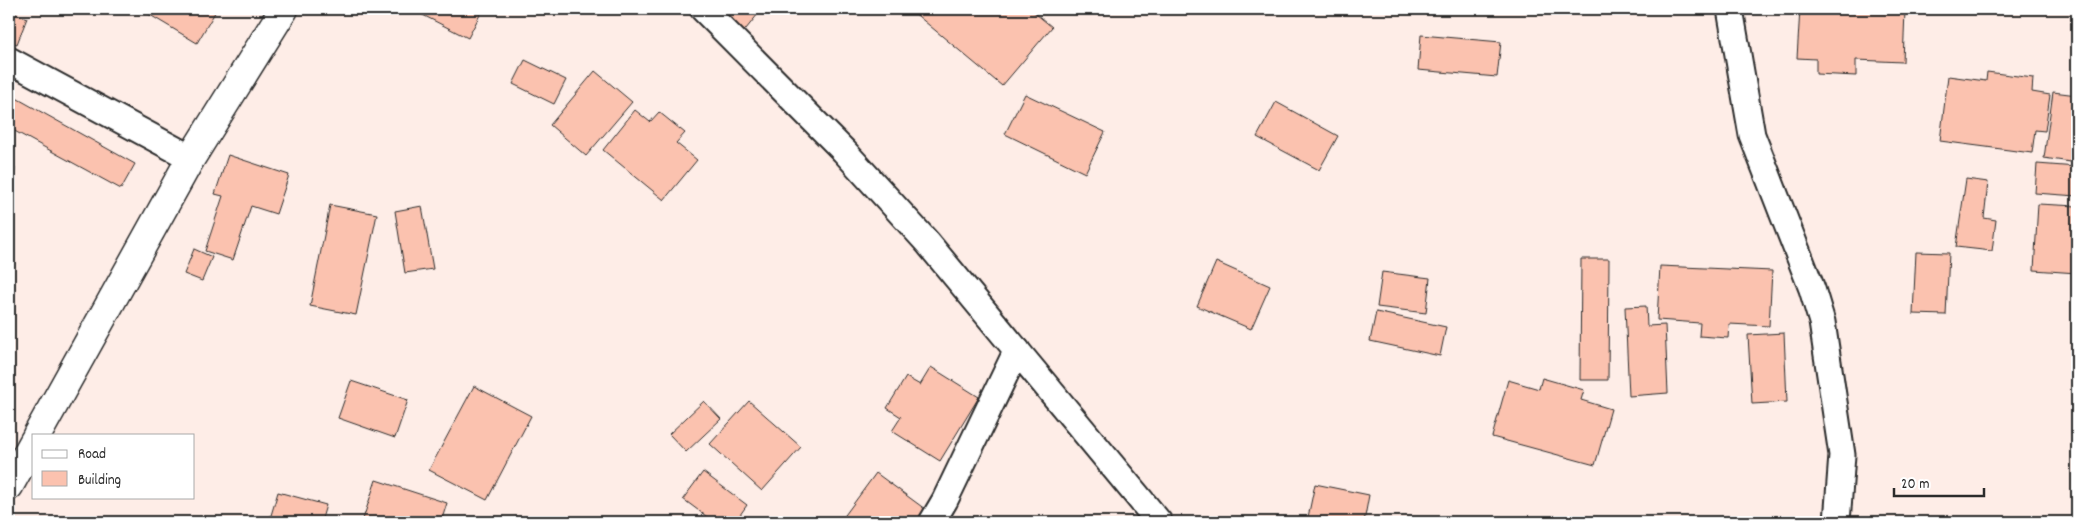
<svg xmlns="http://www.w3.org/2000/svg" width="2086" height="531" font-family="Dekko,sans-serif">
  <rect width="100%" height="100%" fill="#feede7"/>
  <filter id="ink" filterUnits="userSpaceOnUse"><feTurbulence type="fractalNoise" baseFrequency=".02" numOctaves="2"/><feDisplacementMap in="SourceGraphic" scale="10" xChannelSelector="R" yChannelSelector="G"/><feConvolveMatrix kernelMatrix="1 2 1 2 8 2 1 2 1" color-interpolation-filters="sRGB"/></filter>
  <g filter="url(#ink)">
    <!-- building -->
    <g fill="#fbc2af" stroke="#2b2b2b">
      <path d="M140,9H217L197,43Z"/>
      <path d="M411,9H483L468,38Z"/>
      <path d="M731,9H762L742,34L723,20Z"/>
      <path d="M914,9H1030L1052,27L1002,86L912,11Z"/>
      <path d="M1800,9L1905,10L1903,62L1856,60V76L1816,74V59L1797,58Z"/>
      <path d="M9,12L27,18L17,44L9,41Z"/>
      <path d="M1421,35L1501,42L1497,77L1418,70Z"/>
      <path d="M525,60L566,80L554,104L513,84Z"/>
      <path d="M595,71L632,102L586,156L550,125Z"/>
      <path d="M1987,72L2033,78L2032,92L2050,95L2045,131L2035,130L2032,153L1940,141L1948,76L1986,81Z"/>
      <path d="M2053,92L2077,95V163L2044,158Z"/>
      <path d="M9,94L135,164L121,189L9,128Z"/>
      <path d="M1025,94L1105,132L1085,173L1005,134Z"/>
      <path d="M1276,102L1338,136L1319,170L1257,137Z"/>
      <path d="M635,110L650,122L659,112L685,133L676,143L697,160L664,200L603,150Z"/>
      <path d="M228,155L289,175L276,214L251,206L233,260L205,251L223,196L215,194Z"/>
      <path d="M2037,164L2077,167V196L2035,193Z"/>
      <path d="M9,167H15L9,251Z"/>
      <path d="M1966,179L1988,182L1984,218L1996,220L1992,251L1956,247Z"/>
      <path d="M2038,204L2077,206V273L2034,270Z"/>
      <path d="M330,205L377,214L356,315L310,306Z"/>
      <path d="M422,206L433,269L405,273L395,211Z"/>
      <path d="M194,249L212,257L202,281L184,274Z"/>
      <path d="M1916,252L1949,253L1946,315L1913,314Z"/>
      <path d="M1581,259H1609L1608,380H1580Z"/>
      <path d="M1216,262L1270,286L1251,329L1197,306Z"/>
      <path d="M1660,266L1772,271L1769,326L1729,324L1728,338L1699,336L1700,323L1657,320Z"/>
      <path d="M1382,272L1430,278L1426,313L1377,307Z"/>
      <path d="M1646,306L1647,326L1665,325L1668,393L1629,396L1625,307Z"/>
      <path d="M1376,312L1446,327L1440,356L1370,341Z"/>
      <path d="M1784,333L1787,402L1752,404L1748,335Z"/>
      <path d="M931,367L979,397L940,461L892,431L901,417L887,408L906,377L920,385Z"/>
      <path d="M1542,378L1584,390L1581,400L1611,409L1595,465L1492,437L1508,380L1539,389Z"/>
      <path d="M351,381L408,400L395,438L338,418Z"/>
      <path d="M474,386L531,416L487,500L429,470Z"/>
      <path d="M704,401L721,419L686,452L669,434Z"/>
      <path d="M749,401L801,447L762,491L710,444Z"/>
      <path d="M703,472L747,505L735,522H714L683,499Z"/>
      <path d="M876,473L929,512L921,522H840Z"/>
      <path d="M376,480L447,503L441,522H362Z"/>
      <path d="M1315,484L1369,495L1364,522H1307Z"/>
      <path d="M278,492L326,505L321,522H269Z"/>
    </g>
    <g fill="none" stroke-linecap="round" stroke-linejoin="round">
      <defs>
        <g id="minor">
          <path d="M703,9L844,151L927,242L1159,522"/>
          <path d="M1730,9L1752,135L1812,289L1822,322L1842,455L1837,522"/>
          <path d="M9,60L191,158"/>
          <path d="M932,522L945,500L1017,350"/>
        </g>
        <g id="secondary">
          <path d="M37,435L191,158L284,9"/>
          <path d="M9,486L34,441"/>
        </g>
      </defs>
      <!-- minor casing -->
      <use href="#minor" stroke="#2b2b2b" stroke-width="29"/>
      <!-- secondary casing -->
      <use href="#secondary" stroke="#2b2b2b" stroke-width="31"/>
      <!-- minor -->
      <use href="#minor" stroke="#fff" stroke-width="25"/>
      <!-- secondary -->
      <use href="#secondary" stroke="#fff" stroke-width="28"/>
    </g>
  </g>
  <!-- margin -->
  <rect width="2086" height="531" fill="none" stroke="#fff" stroke-width="30"/>
  <rect x="15" y="15" width="2056" height="501" fill="none" stroke="#2b2b2b" stroke-width="2" filter="url(#ink)"/>
  <!-- legend -->
  <rect x="32" y="434" width="162" height="65" fill="#ffffff" stroke="#aaaaaa"/>
  <rect x="42" y="450" width="25" height="8" fill="#ffffff" stroke="#aaaaaa"/>
  <text x="78" y="458" font-size="15" fill="#2b2b2b">Road</text>
  <rect x="42" y="471" width="25" height="15" fill="#fbc2af" stroke="#aaaaaa"/>
  <text x="78" y="484" font-size="15" fill="#2b2b2b">Building</text>
  <!-- scale -->
  <path d="M1894 488v8h90v-8" fill="none" stroke="#2b2b2b" stroke-width="2.5"/>
  <text x="1901" y="488" font-size="15" fill="#2b2b2b" stroke="#ffffff" stroke-width="4" paint-order="stroke">20 m</text>
</svg>
